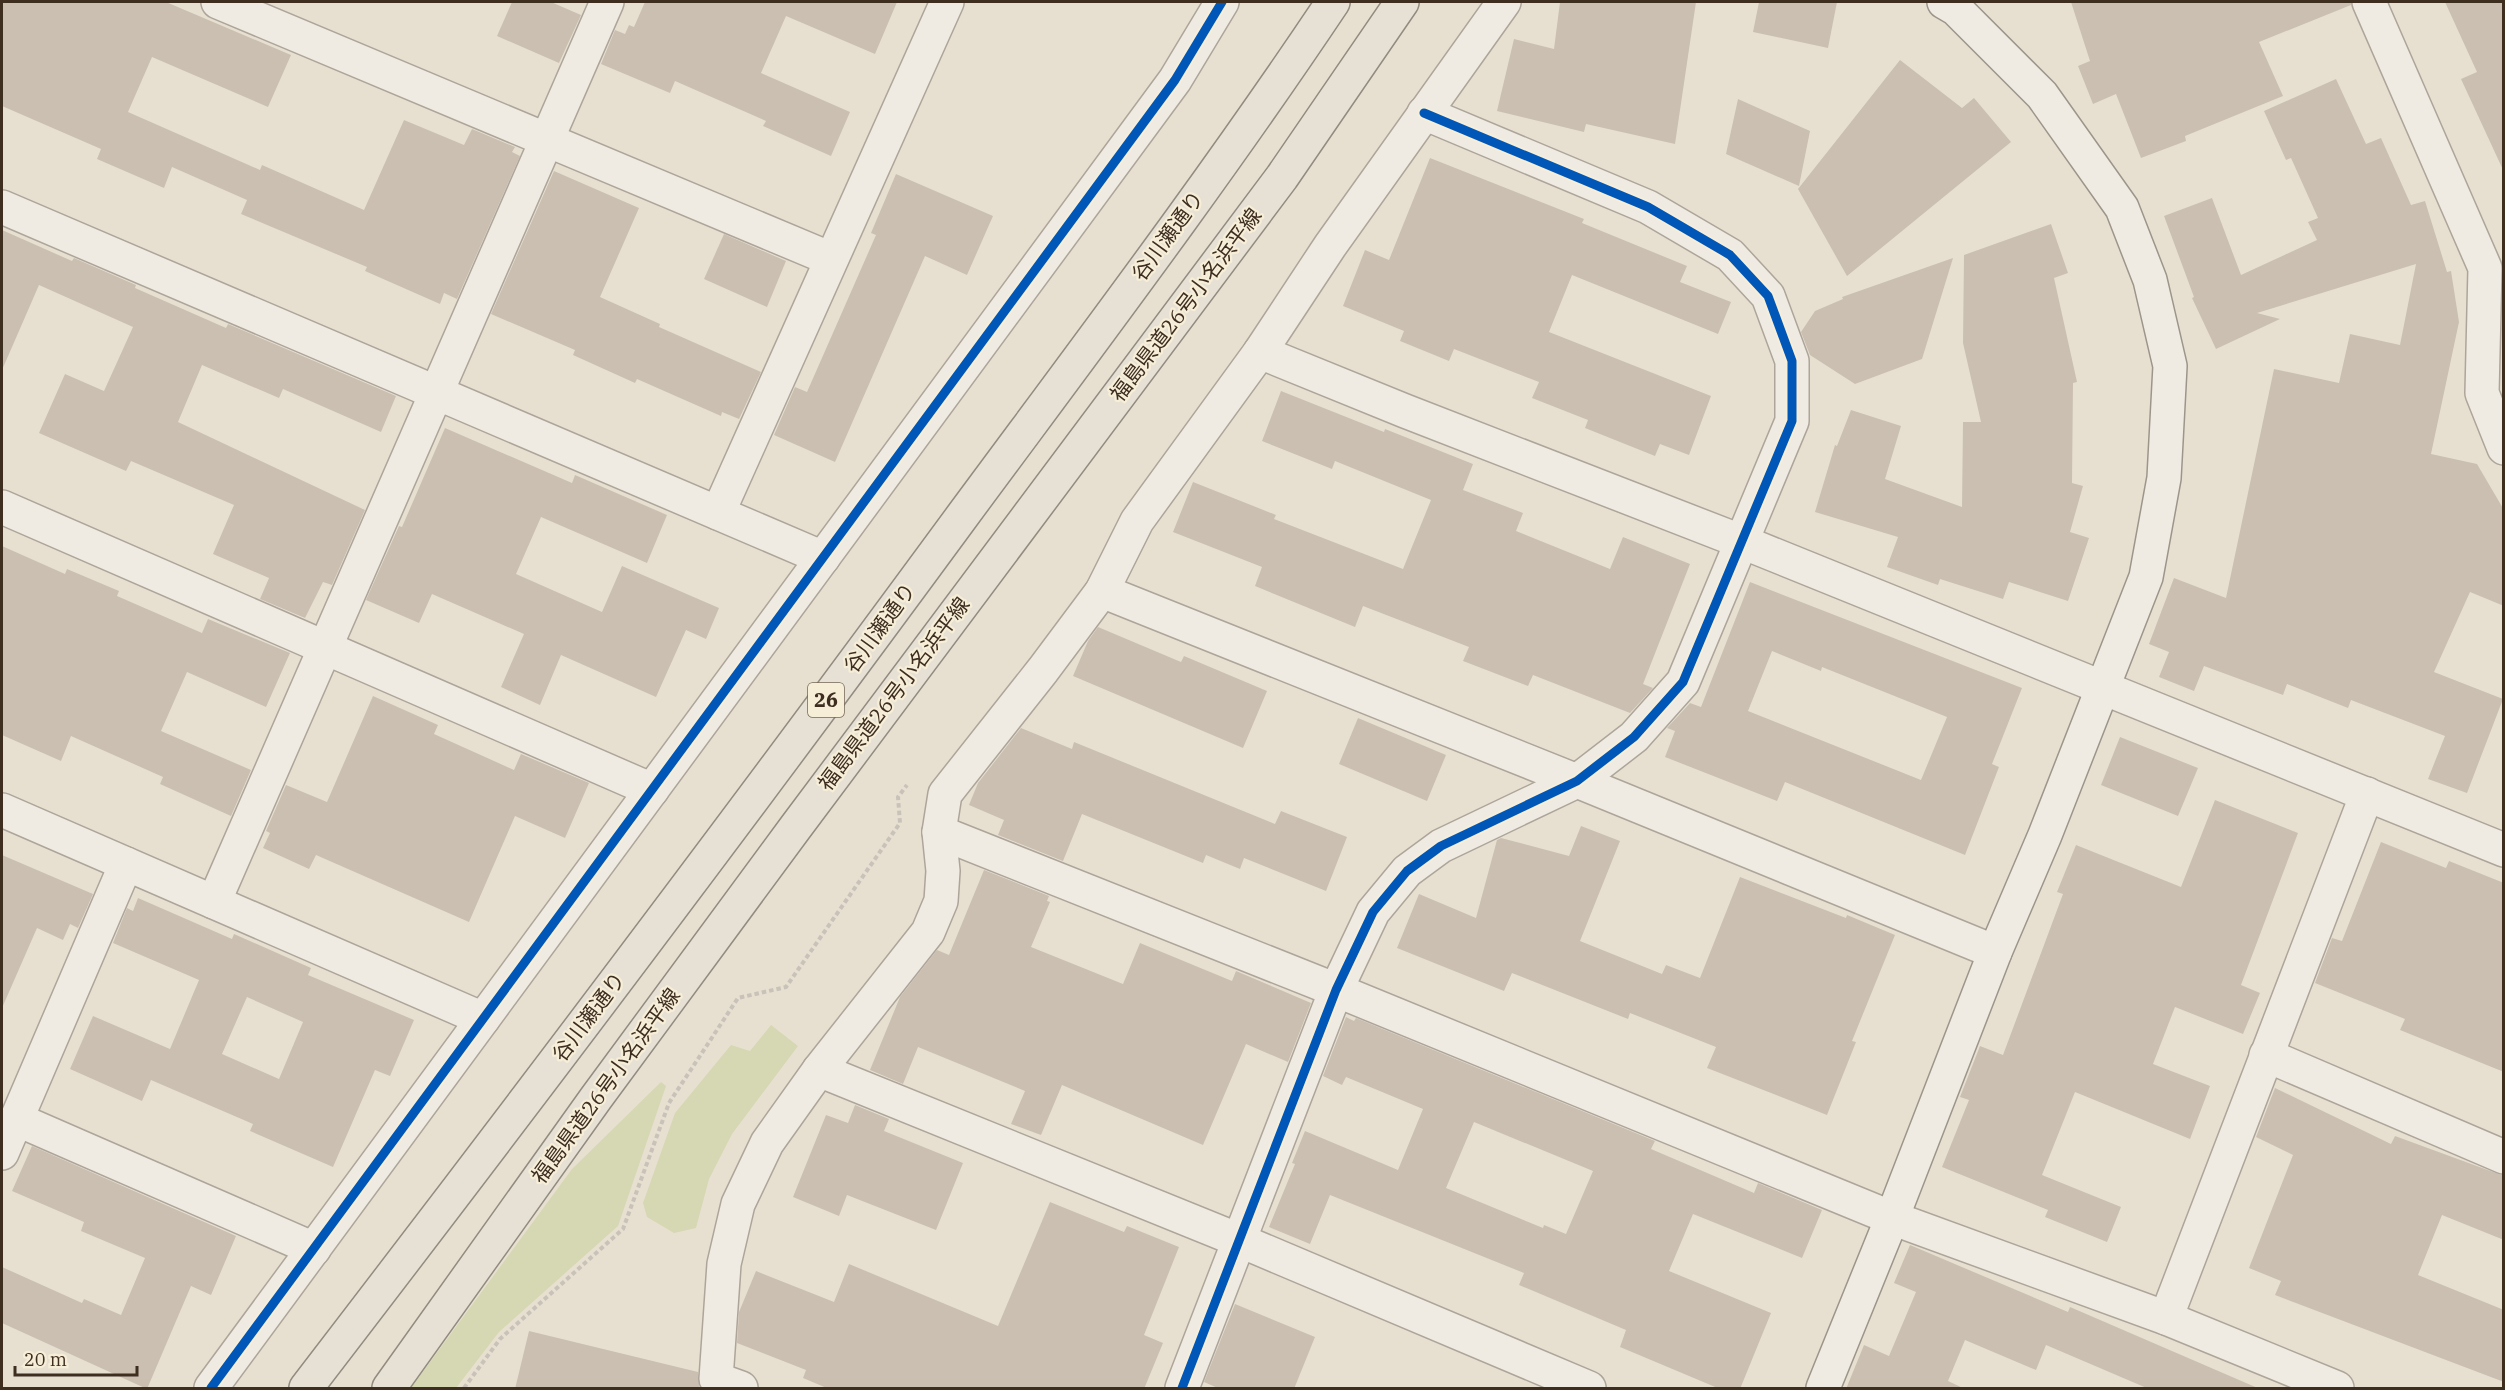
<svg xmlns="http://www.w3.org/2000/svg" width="2505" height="1390" font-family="'IBM Plex Serif','Noto Sans JP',serif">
  <rect width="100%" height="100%" fill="#e7e0d1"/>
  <!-- green -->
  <g fill="#d6d7b3">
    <path d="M771,1025L798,1046L732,1134L709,1179L696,1228L674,1233L647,1217L643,1203L675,1113L731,1045L750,1051Z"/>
    <path d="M661,1082L666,1086L618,1226L499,1332L456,1388H411L572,1169Z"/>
  </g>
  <!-- building -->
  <g fill="#cbbfb2" fill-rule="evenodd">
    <path d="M2,2H166L291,55L268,107L152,57L128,112L260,170L262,165L364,210L404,120L464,145L472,129L515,147L512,152L520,156L457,299L444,293L440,304L365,271L367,267L241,214L247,200L172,167L164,188L97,159L101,149L2,106Z"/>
    <path d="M512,2H551L581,15L559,63L497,36Z"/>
    <path d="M645,2H897L875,54L786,16L761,73L850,112L831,156L763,126L766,121L675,81L670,93L601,64L615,30L625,34L629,25L634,27Z"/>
    <path d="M1560,2H1696L1675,144L1586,124L1584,132L1497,111L1514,39L1554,49Z"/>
    <path d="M1759,2H1837L1828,48L1753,32Z"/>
    <path d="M2071,2H2351V5L2259,42L2283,96L2185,136L2186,141L2141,158L2116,94L2093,104L2078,66L2090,61Z"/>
    <path d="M2445,2H2504V172L2461,79L2477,72Z"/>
    <path d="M1900,60L1962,108L1974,98L2011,142L1847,276L1798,189Z"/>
    <path d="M2336,79L2366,144L2381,138L2411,205L2425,201L2447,272L2451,271L2459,322L2431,454L2477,464L2504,510V606L2470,592L2434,672L2503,699L2467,793L2428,779L2445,736L2351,700L2348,708L2287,684L2283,695L2204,666L2194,691L2159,677L2169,652L2149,644L2174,578L2226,598L2274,369L2339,383L2350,334L2400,345L2416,264L2257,313L2280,319L2216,349L2192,298L2194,297L2164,216L2212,198L2241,275L2317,240L2308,222L2318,218L2291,158L2286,160L2264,111Z"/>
    <path d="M1738,99L1810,131L1799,186L1726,154Z"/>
    <path d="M1430,158L1584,219L1582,223L1687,266L1680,282L1731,302L1718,334L1572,275L1549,332L1711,396L1689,455L1660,444L1655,456L1585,428L1588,420L1532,398L1539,382L1454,349L1449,361L1400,341L1404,331L1343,306L1365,250L1389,260Z"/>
    <path d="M554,171L639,208L600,297L660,324L659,327L761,372L739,419L722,412L721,416L637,379L635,383L573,355L575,350L491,314Z"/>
    <path d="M896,174L993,216L967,275L925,256L835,462L774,435L795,387L807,392L876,235L871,233Z"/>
    <path d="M2051,224L2068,273L2054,278L2077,382L2073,383L2072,483L2083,486L2070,532L2089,538L2068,601L2009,582L2003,599L1940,579L1938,585L1887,567L1898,537L1815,512L1835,445L1837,446L1851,410L1901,426L1885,479L1962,507L1963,422H1981L1963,343L1964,255Z"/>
    <path d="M2,230L72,261L74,258L136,285L135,288L226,328L228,324L396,396L381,432L283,389L279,398L202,365L178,422L365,510L332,585L323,582L305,618L260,599L269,578L213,554L234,505L131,461L126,471L39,433L65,374L104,391L133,327L39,285L2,370Z"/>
    <path d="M724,234L786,261L767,307L704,279Z"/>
    <path d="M1953,258L1922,359L1855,384L1810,355L1801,332L1815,311L1843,299L1842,297Z"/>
    <path d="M1281,391L1384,432L1385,429L1473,464L1463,490L1523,513L1516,531L1610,569L1623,537L1690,564L1643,684L1653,688L1630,713L1533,675L1528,686L1463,661L1469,647L1363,606L1355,627L1255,586L1262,567L1173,532L1193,482L1276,515L1274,519L1403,569L1431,500L1335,461L1332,469L1262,441Z"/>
    <path d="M445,428L572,483L575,475L667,515L647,563L541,517L516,574L602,612L622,566L719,608L706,639L686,630L656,697L561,655L540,705L501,687L524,634L432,594L419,623L366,600L399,526L402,527Z"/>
    <path d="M2,546L65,574L67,569L119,591L117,596L202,633L208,619L290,653L266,707L187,672L161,731L251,770L231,816L160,784L163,777L71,736L61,761L2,735Z"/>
    <path d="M1750,582L2022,688L1992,764L1999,767L1965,855L1785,782L1777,801L1665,757L1675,731L1667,728L1690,703L1701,707ZM1772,651L1821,671L1822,667L1947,717L1921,780L1748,711Z"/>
    <path d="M1098,627L1181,662L1184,656L1267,691L1243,748L1073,676L1088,641Z"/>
    <path d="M373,696L438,725L434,734L514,770L521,754L589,783L565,838L515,816L469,922L316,855L309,869L263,848L270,833L266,831L286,785L327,802Z"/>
    <path d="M1358,718L1446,755L1427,801L1339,764Z"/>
    <path d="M1021,728L1072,749L1074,742L1275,824L1281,811L1347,837L1326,891L1244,858L1240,869L1206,855L1203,863L1082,814L1063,861L998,835L1004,820L969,805L978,783Z"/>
    <path d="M2120,737L2198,768L2178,816L2101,785Z"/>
    <path d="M2215,800L2298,833L2241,985L2260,993L2243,1034L2175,1007L2153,1064L2210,1086L2190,1139L2075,1092L2042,1175L2121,1207L2107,1242L2045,1217L2048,1210L1942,1167L1969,1100L1960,1097L1980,1046L2003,1055L2063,894L2057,892L2076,845L2181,887Z"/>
    <path d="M1581,826L1620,841L1580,941L1662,974L1666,965L1700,978L1740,877L1846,918L1847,915L1895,935L1852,1041L1856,1042L1827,1115L1707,1068L1716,1047L1630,1013L1628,1019L1512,973L1504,991L1397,948L1419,894L1476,918L1497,840L1501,838L1569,856Z"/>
    <path d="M2381,842L2446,868L2449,861L2504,883V1072L2400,1030L2405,1019L2315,983L2332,938L2342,941Z"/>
    <path d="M2,855L93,894L78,928L70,924L63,940L37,928L2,1008Z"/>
    <path d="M984,870L1049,896L1047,901L1050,902L1031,947L1123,984L1140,943L1232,981L1236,971L1311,1003L1288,1062L1246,1044L1203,1145L1062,1085L1041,1135L1011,1124L1025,1091L918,1047L903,1084L870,1070L900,997L937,950L949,955Z"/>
    <path d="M138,898L232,939L234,934L311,968L308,975L414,1020L390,1076L375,1070L333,1167L250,1131L253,1124L151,1080L142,1101L70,1069L93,1016L170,1049L199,980L113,943L127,908L133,911ZM247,997L303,1022L279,1079L222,1054Z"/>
    <path d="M1346,1017L1354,1021L1356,1018L1655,1141L1651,1149L1754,1193L1758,1183L1822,1210L1802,1258L1693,1214L1669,1271L1771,1313L1740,1389H1720L1620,1347L1626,1330L1519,1285L1524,1273L1330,1195L1310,1244L1269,1227L1295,1164L1292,1163L1305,1131L1398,1170L1423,1109L1346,1077L1342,1085L1323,1076ZM1474,1122L1593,1171L1566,1234L1544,1225L1543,1228L1446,1188Z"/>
    <path d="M2275,1088L2391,1144L2395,1136L2504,1176V1240L2442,1215L2418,1275L2504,1310V1382L2275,1295L2281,1281L2249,1268L2293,1155L2256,1137Z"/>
    <path d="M855,1105L889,1119L884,1131L963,1163L936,1230L847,1195L839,1216L793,1197L826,1115L848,1123Z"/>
    <path d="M32,1146L236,1236L211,1295L191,1286L147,1389L2,1323V1267L82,1303L84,1299L121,1315L145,1258L81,1231L84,1222L12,1191Z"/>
    <path d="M1050,1202L1124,1232L1127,1226L1179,1247L1144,1335L1163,1343L1144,1389H829L803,1378L806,1370L737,1343L739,1312L756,1271L834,1302L849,1264L998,1326Z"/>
    <path d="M1910,1245L2068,1312L2070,1307L2260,1389H2149L2046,1345L2036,1370L1965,1340L1948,1381L1965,1389H1846L1864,1345L1889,1356L1916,1292L1894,1283Z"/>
    <path d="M1235,1304L1315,1337L1294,1389H1220L1204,1382Z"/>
    <path d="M529,1331L698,1372L700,1389H515Z"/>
  </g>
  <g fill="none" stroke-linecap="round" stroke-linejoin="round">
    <defs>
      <g id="street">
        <path d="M218,2L831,259"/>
        <path d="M2369,2L2485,268L2482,393L2504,448"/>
        <path d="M2,207L823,558"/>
        <path d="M1260,352L1405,411L1740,541L2504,850"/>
        <path d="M2,507L652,790"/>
        <path d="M718,513L947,2"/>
        <path d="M1102,591L1577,781L1995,952"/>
        <path d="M2,810L483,1019"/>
        <path d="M939,832L1336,990L1892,1218L2166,1318L2337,1388"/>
        <path d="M214,902L607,2"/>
        <path d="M2266,1055L2504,1157"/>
        <path d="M819,1070L1241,1241L1589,1388"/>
        <path d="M16,1119L314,1249"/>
        <path d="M2,1153L126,864"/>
        <path d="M2166,1318L2367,794"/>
        <path d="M211,1388L1175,80L1222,2"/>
        <path d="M741,1388L716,1379L724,1264L738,1204L767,1143L819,1070L928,932L941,901L943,871L939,832L945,794L1043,670L1102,591L1137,521L1260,352L1330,246L1504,2"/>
        <path d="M1182,1388L1336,990L1373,912L1407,871L1441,846L1577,781L1634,737L1683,682L1792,421V361L1768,296L1730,255L1648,207L1424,113"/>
      </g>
      <path id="secondary" d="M1823,1388L1892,1218L1995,952L2045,835L2146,577L2164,478L2170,366L2150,280L2122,208L2042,95L1956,9L1944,2"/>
      <g id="primary">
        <path d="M306,1388C528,1099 747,809 963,515C1088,346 1216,177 1333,2"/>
        <path d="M389,1388L596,1098L795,828L1282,177L1402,2"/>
      </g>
    </defs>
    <!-- street casing -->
    <use href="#street" stroke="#ada599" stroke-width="36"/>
    <!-- secondary casing -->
    <use href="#secondary" stroke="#9c958a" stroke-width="36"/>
    <!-- primary casing -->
    <use href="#primary" stroke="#928b80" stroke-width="36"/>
    <!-- path -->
    <path stroke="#c8c2b9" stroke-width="4" stroke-dasharray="4.5 3" stroke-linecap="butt" d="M464,1388L500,1339L623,1229L669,1103L738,998L786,987L900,823L898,797L907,785"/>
    <!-- street -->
    <use href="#street" stroke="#efebe3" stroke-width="33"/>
    <!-- secondary -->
    <use href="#secondary" stroke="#efebe3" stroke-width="33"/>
    <!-- primary -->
    <use href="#primary" stroke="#e6e1d4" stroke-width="33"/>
    <defs>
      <g id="cycleway">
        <path d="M211,1388L1175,80L1222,2"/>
        <path d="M1182,1388L1336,990L1373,912L1407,871L1441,846L1577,781L1634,737L1683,682L1792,421V361L1768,296L1730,255L1648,207L1424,113"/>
      </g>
    </defs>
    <!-- cycleway casing -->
    <use href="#cycleway" stroke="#f7eed8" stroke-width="13"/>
    <!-- cycleway -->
    <use href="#cycleway" stroke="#0057b8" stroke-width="9"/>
  </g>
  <g text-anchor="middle" stroke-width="4.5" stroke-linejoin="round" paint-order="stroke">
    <!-- shield labels -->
    <rect fill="#f7eed8" stroke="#756857" stroke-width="1.5" x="808" y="683" width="36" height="34" rx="4.5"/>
    <g font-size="20" font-weight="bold" fill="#3d2e20">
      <text x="826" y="707">26</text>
    </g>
    <!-- street labels -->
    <g font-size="21" fill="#3d2e20" stroke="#f7eed8">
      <text transform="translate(1168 236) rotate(-54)" y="7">谷川瀬通り</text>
      <text transform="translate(1186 305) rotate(-53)" y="7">福島県道26号小名浜平線</text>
      <text transform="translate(880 628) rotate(-54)" y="7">谷川瀬通り</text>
      <text transform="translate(894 694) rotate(-53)" y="7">福島県道26号小名浜平線</text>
      <text transform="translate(589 1017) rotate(-53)" y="7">谷川瀬通り</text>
      <text transform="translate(606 1086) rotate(-54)" y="7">福島県道26号小名浜平線</text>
    </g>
  </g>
  <!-- border -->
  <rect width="2505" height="1390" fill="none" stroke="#3d2e20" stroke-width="6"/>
  <!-- scale -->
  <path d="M15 1366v9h122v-9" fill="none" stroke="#3d2e20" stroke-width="3"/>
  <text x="24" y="1366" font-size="18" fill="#3d2e20" stroke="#f7eed8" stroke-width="4.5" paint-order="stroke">20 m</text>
</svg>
